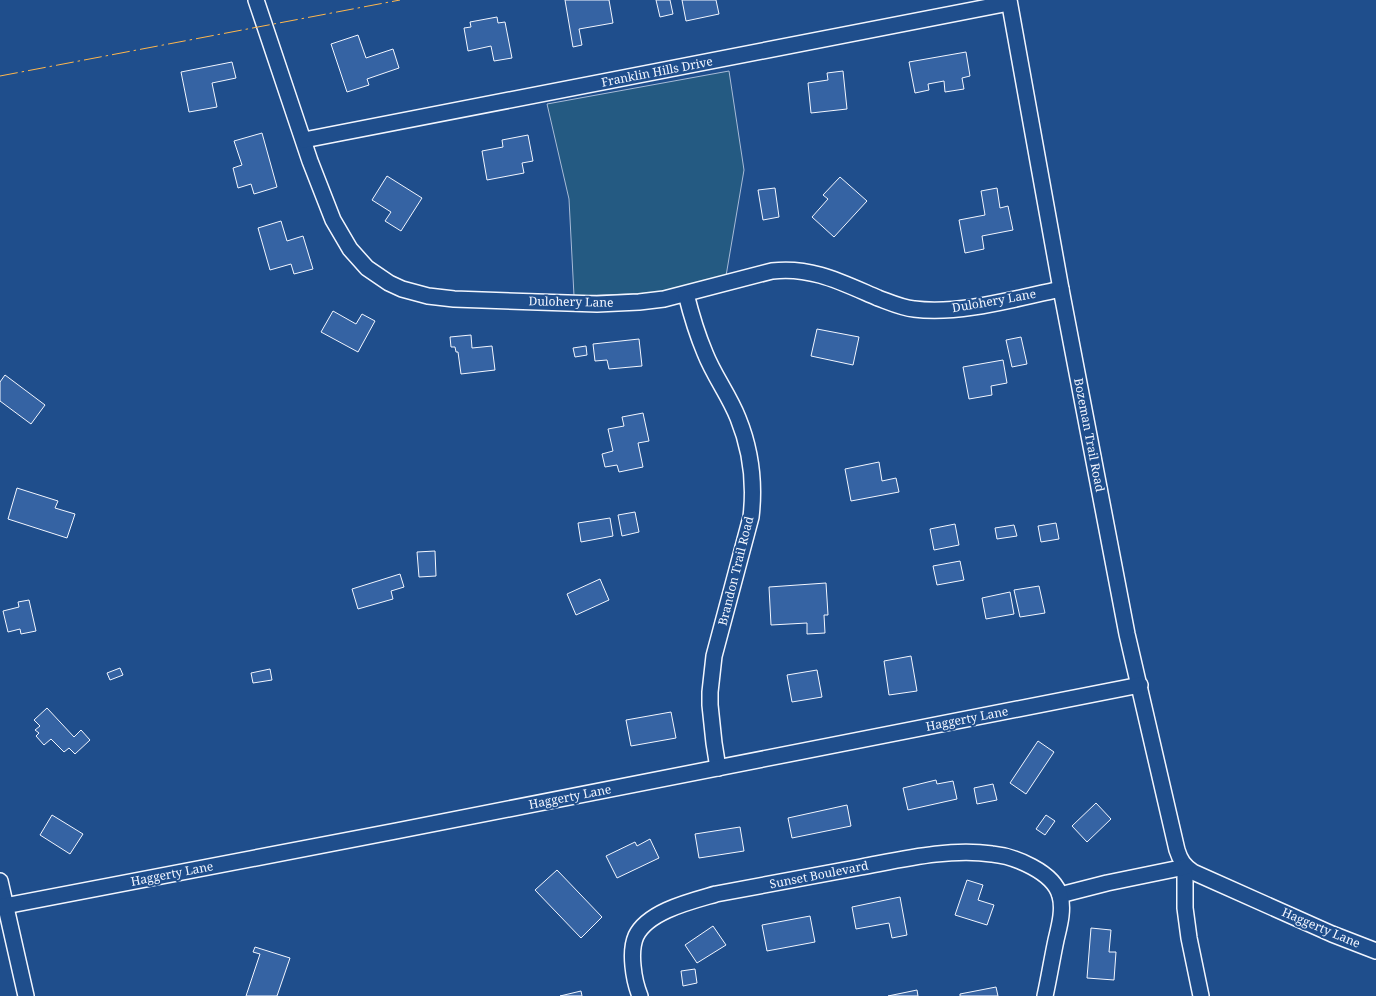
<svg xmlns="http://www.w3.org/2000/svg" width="1376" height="996" font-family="'Noto Serif',serif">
  <rect width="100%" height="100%" fill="#1f4e8c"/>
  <!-- green -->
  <path fill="#245a82" stroke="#a8bbd7" d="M729,71L744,170L726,276L654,293L574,296L569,199L547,104Z"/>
  <!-- building -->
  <g fill="#3563a3" stroke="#f2f6ff">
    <path d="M565,0H609L613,23L579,29L582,45L573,47Z"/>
    <path d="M656,0H670L673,14L660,17Z"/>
    <path d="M682,0H716L719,14L686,21Z"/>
    <path d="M497,17L498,23L505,22L512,58L494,61L491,46L468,51L464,28L471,27L470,22Z"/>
    <path d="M358,35L366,58L393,49L399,68L367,79L369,85L347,92L331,44Z"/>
    <path d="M966,52L970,76L962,78L964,89L945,92L944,81L928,84L929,90L915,93L909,62Z"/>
    <path d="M232,62L236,78L212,83L217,107L189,112L181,72Z"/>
    <path d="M843,71L847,109L811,113L808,83L828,80L827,73Z"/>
    <path d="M262,133L277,187L254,194L251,184L238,188L233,168L242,165L234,141Z"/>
    <path d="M528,135L533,161L522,163L524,173L487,180L482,151L503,147L502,140Z"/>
    <path d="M387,176L422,198L401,231L385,221L391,212L372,200Z"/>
    <path d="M840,177L867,201L834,237L812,217L828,199L823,195Z"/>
    <path d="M775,188L779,217L763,220L758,190Z"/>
    <path d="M997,188L1000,208L1008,206L1013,230L982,236L984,249L965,253L959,220L985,215L981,191Z"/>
    <path d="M281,221L287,241L303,236L313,269L294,274L291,264L270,270L258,228Z"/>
    <path d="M333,311L356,324L362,314L375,321L358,352L321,332Z"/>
    <path d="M817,329L859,337L853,365L811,356Z"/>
    <path d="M471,335L472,348L492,346L495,370L461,374L458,352H456L455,347H451L450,337Z"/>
    <path d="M1021,337L1027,364L1012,367L1006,340Z"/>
    <path d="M639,339L642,366L609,369L607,360L595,361L593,344Z"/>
    <path d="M586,346L587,355L575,357L573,348Z"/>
    <path d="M1003,360L1007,383L991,386L992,395L969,399L963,367Z"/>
    <path d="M5,375L45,405L31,424L0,401V382Z"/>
    <path d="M643,413L649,441L638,443L643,467L619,472L617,465L605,467L602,454L613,451L608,429L624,426L622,417Z"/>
    <path d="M879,462L882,481L896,478L899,492L851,501L845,469Z"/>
    <path d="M17,488L58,501L55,508L75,514L67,538L8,519Z"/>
    <path d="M635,512L639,532L622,536L618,515Z"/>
    <path d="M610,518L613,536L581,542L578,523Z"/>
    <path d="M1056,523L1059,539L1041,542L1038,526Z"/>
    <path d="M955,524L959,545L934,550L930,529Z"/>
    <path d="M1014,525L1017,536L997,539L995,528Z"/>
    <path d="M435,551L436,576L419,577L417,552Z"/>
    <path d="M960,561L964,580L937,585L933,566Z"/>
    <path d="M400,574L404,587L391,591L393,599L358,609L352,589Z"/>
    <path d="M600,579L609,600L576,615L567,594Z"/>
    <path d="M826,583L828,615H824L825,633L807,634V623L771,625L769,587Z"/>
    <path d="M1039,586L1045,613L1020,617L1014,590Z"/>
    <path d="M1010,592L1014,614L986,619L982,598Z"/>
    <path d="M29,600L36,631L21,634L20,629L8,632L3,611L19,607L18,602Z"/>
    <path d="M911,656L917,691L889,695L884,661Z"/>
    <path d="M120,668L123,675L110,680L107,673Z"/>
    <path d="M270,669L272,680L253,683L251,673Z"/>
    <path d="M817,670L822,697L792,702L787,675Z"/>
    <path d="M47,708L74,737L81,730L90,740L75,754L69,748L64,752L51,739L44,745L36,736L39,733L35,730L40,726L34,720Z"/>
    <path d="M671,712L676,738L631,746L626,720Z"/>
    <path d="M1038,741L1054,752L1026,794L1010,783Z"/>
    <path d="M936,780L937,784L953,781L957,799L908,810L903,788Z"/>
    <path d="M993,784L997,800L977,804L974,788Z"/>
    <path d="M1096,803L1111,819L1087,842L1072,826Z"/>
    <path d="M847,805L851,826L792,838L788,818Z"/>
    <path d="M52,815L83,834L70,854L40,835Z"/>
    <path d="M1046,815L1055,821L1045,835L1036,829Z"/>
    <path d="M740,827L744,851L699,858L695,834Z"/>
    <path d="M650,839L659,858L617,878L606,856L635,842L637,846Z"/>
    <path d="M557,870L602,917L581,938L535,890Z"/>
    <path d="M967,880L983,885L978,900L994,905L987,925L955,915Z"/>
    <path d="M900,897L907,935L892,938L889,923L856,929L852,907Z"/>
    <path d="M810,916L815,942L767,951L762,925Z"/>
    <path d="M713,926L726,945L697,963L685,945Z"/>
    <path d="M1091,928L1111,930L1109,952H1116L1114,980L1087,978Z"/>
    <path d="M255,947L290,958L277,996H246L260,954L253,952Z"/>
    <path d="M695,969L697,983L683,986L681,971Z"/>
    <path d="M996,987L998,996H960V994Z"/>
    <path d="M917,990L918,996H888Z"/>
    <path d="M581,991L582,996H560Z"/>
  </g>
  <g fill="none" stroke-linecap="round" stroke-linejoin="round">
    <defs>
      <g id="minor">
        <path d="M256,0L310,161L333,220L350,249L367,268L389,283L402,289L428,296L454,299L597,304L639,302L664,299L772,271C811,266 843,283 878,298C889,302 902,308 914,309C960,315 1017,298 1061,289"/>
        <path d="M1009,0L1061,289L1127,634L1177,850C1180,860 1184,866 1193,872L1332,934L1376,951"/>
        <path d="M304,140L1009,3"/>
        <path d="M686,294C691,314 697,334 705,353C714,376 729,395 738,418C751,450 755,483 751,517L714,656L710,692V705L714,743L718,768"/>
        <path d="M1185,867V908L1189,938L1201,996"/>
        <path d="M0,881L26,996"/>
        <path d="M1060,895L1107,883L1185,867"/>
        <path d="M0,907L396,831L1140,685"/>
        <path d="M640,996C636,986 634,977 633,966C632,956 632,945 636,936C648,911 692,901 716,894C765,885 813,876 861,867C904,859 949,848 992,854C1014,856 1054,872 1060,896C1064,910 1059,927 1056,940C1052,959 1049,978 1045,996"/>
      </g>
    </defs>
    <!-- minor casing -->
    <use href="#minor" stroke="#f2f6ff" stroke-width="18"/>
    <!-- minor -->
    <use href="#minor" stroke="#1f4e8c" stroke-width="15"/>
    <!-- power -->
    <path stroke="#ffb74d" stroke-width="1" stroke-dasharray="18 4 2.5 4" stroke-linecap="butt" d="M0,76L400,0"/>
  </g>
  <g text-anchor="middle" stroke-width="4" stroke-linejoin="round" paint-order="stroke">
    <!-- street labels -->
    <g font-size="12" fill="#f2f6ff" stroke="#1f4e8c">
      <text transform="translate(657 72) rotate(-11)" y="4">Franklin Hills Drive</text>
      <text transform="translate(994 301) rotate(-10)" y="4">Dulohery Lane</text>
      <text transform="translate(571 302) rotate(1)" y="4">Dulohery Lane</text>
      <text transform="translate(1089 435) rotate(79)" y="4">Bozeman Trail Road</text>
      <text transform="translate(736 571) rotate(-76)" y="4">Brandon Trail Road</text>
      <text transform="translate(967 719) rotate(-11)" y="4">Haggerty Lane</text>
      <text transform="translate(570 797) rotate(-11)" y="4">Haggerty Lane</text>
      <text transform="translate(172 874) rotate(-11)" y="4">Haggerty Lane</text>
      <text transform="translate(819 875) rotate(-11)" y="4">Sunset Boulevard</text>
      <text transform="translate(1321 928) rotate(23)" y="4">Haggerty Lane</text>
    </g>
  </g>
</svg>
